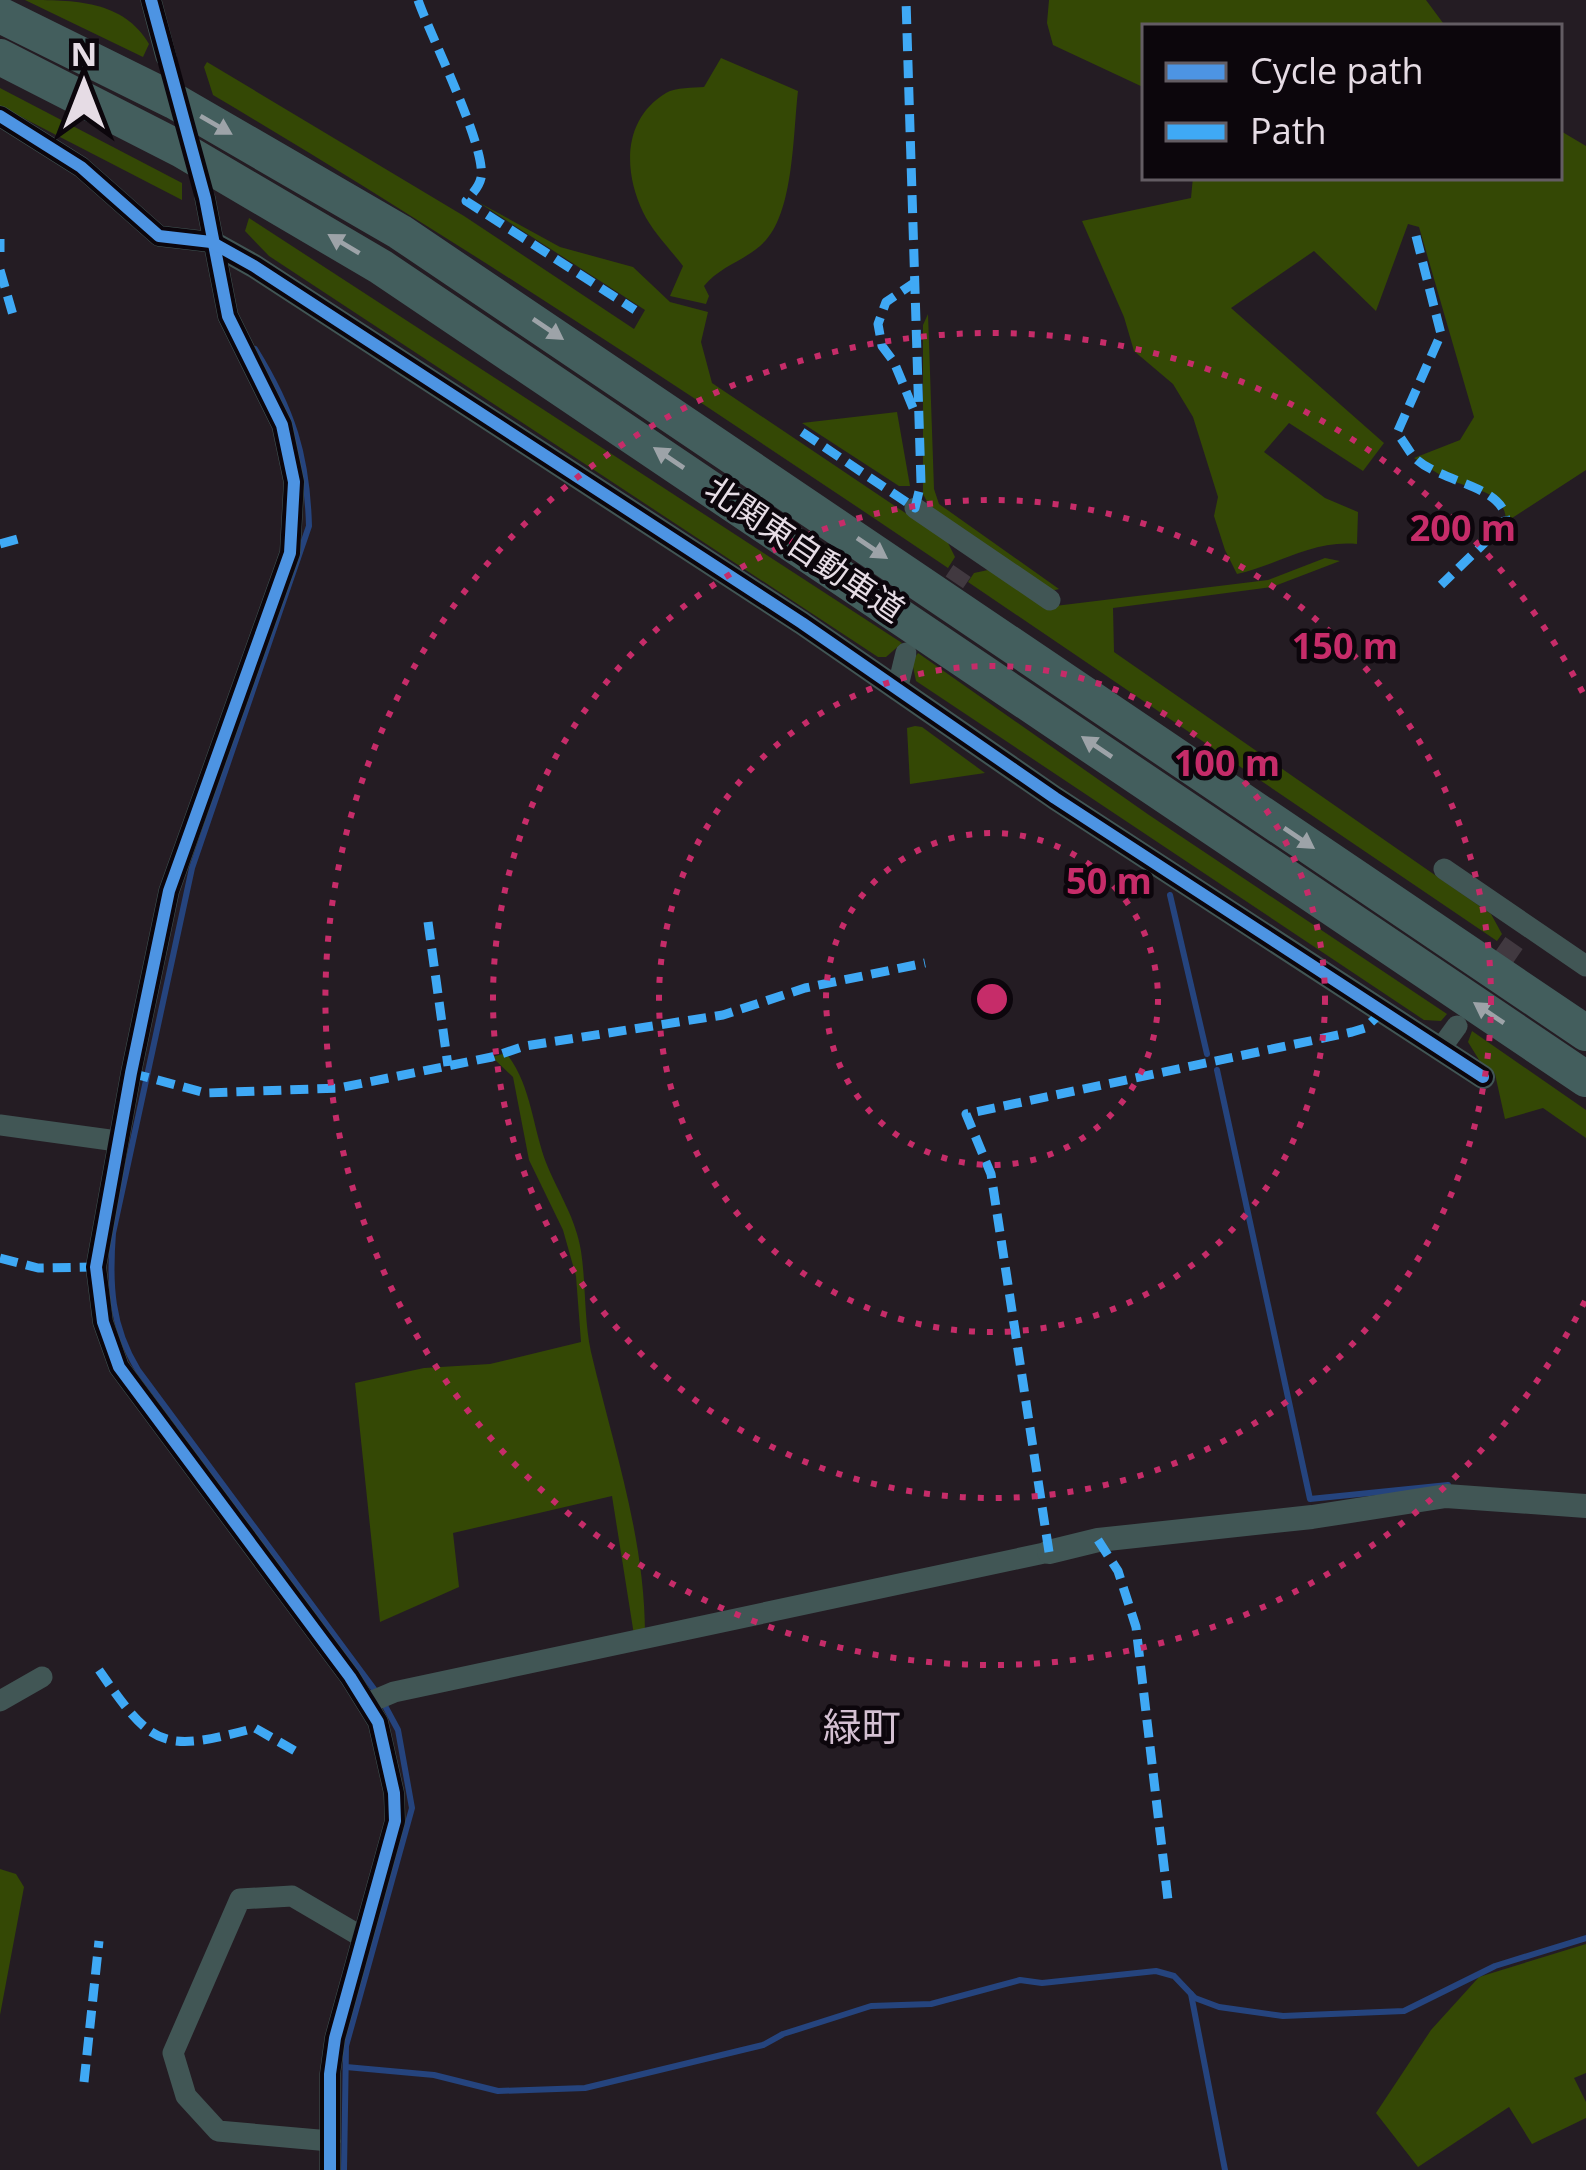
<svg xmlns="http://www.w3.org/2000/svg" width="1586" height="2170" font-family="'Open Sans','Noto Sans JP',sans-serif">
  <rect width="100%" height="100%" fill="#241c23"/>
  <!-- green -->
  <g fill="#344805">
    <path d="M25,0C74,0 123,0 149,44L143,57Z"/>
    <path d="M1049,0H1426L1446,27H1145V88L1053,45L1047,23Z"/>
    <path d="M721,58L798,91C793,133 794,209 766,240C748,260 721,265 704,286L709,296L706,304L670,296L683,266C670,249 652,231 643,212C623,170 623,119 666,93C676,87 693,88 704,87Z"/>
    <path d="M207,62L464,216L634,329L645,310L478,202L560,247L633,267L670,302L708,312L701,342L712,383L947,541L955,557L948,568C706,405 464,244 213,95L204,67Z"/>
    <path d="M0,88L182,183V200L0,106Z"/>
    <path d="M1559,130L1586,146V470L1506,522C1506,490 1471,490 1448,479C1436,473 1425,465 1414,458L1460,440L1474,417L1419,227L1408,224L1376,311L1314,251L1231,308L1384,443L1363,471L1289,423L1264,452L1325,498L1358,512L1357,544C1313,540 1280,564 1237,574L1225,550L1214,516L1218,497L1193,417L1173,384L1134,351L1124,317L1082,221L1191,198L1193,177H1559Z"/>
    <path d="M249,218L902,643L886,657H878L269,256L245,231Z"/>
    <path d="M928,314L934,489L939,504L1059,589L1051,591L931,509L923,494V325Z"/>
    <path d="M897,412L910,486H899L802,423Z"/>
    <path d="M1325,558L1340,561L1272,587L1113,608L1114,652L1491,914L1502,934L1497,941L968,582L974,573L988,570L1055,606L1268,580Z"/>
    <path d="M918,653L1149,815L1447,1014L1441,1021L1424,1020L916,681L912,662Z"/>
    <path d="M915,726L922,727L985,773L910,784L907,728Z"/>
    <path d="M1472,1031L1586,1110V1138L1543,1108L1505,1119L1495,1074L1481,1063L1468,1042Z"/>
    <path d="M506,1053C532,1086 532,1127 547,1165C559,1194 576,1219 581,1251C586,1284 584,1319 591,1352C613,1445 645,1538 645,1634L634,1635L612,1496L453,1533L459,1587L380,1622L355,1383L424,1368L490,1364L581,1342L576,1276L563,1230L529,1160L513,1077L492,1057Z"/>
    <path d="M0,1869L16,1874L24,1887L0,2015Z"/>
    <path d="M1586,1944V2073L1574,2078L1586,2102V2118L1532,2144L1509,2107L1418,2167L1376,2113L1431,2030L1479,1977Z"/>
  </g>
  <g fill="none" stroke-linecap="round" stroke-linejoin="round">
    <!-- stream -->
    <g stroke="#25447e" stroke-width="6">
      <path d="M255,349C292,409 307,454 309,526L192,868L113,1233C109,1284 111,1326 138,1370L377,1693"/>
      <path d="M1170,895L1207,1054"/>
      <path d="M1217,1070L1310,1499L1448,1485"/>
      <path d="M1191,1994L1225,2170"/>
      <path d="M346,2067L434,2075L498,2091L585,2088L763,2045L783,2034L871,2006L931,2004L1020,1980L1042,1983L1156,1971L1174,1976L1195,1998L1219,2007L1283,2016L1404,2011L1495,1966L1586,1938"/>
      <path d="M344,2170L346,2046L412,1808L398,1730L384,1704"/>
    </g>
    <!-- minor-tunnel -->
    <g stroke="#413940" stroke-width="21" stroke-dasharray="21 10" stroke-linecap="butt">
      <path d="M937,608L962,571"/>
      <path d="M1467,1011L1514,943"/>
    </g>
    <!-- minor -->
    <g stroke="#415655" stroke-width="21">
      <path d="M151,0L166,57"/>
      <path d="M0,116L81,167L159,236L211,242"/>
      <path d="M205,198L228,316L282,425L294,482L290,553L169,891L131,1073L96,1267L103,1322L119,1367L350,1677L378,1722L394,1793L395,1821L335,2038L330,2074V2170"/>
      <path d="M915,508L1050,600"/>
      <path d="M897,690L906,653"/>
      <path d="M1444,869L1586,966"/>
      <path d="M1441,1048L1457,1026"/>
      <path d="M0,1125L117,1141"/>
      <path d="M0,1701L42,1677"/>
      <path d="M368,1703L394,1692L1049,1552"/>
      <path d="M330,2141L218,2131L186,2096L173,2053L240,1899L292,1896L362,1937"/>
    </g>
    <!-- tertiary -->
    <g stroke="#415655" stroke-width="24">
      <path d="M211,242L254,266L802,623L1055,798L1483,1077"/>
      <path d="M1049,1552L1098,1540L1312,1517L1446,1496L1586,1506"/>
    </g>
    <!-- motorway -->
    <g stroke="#435e5d" stroke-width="36">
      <path d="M0,15L174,101L400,232L1586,1033"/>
      <path d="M0,57L182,150L381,267L1586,1079"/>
    </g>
    <!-- quiet -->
    <g stroke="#3fa9f5" stroke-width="9" stroke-dasharray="18 9" stroke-linecap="butt">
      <path d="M418,0C430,35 487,148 481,178C479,187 472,194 466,201L635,310"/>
      <path d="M1416,236L1441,334L1397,433C1403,440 1408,450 1414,457C1439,483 1506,485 1506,522L1441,585"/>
      <path d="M0,239V252"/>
      <path d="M0,270L15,322"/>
      <path d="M913,408L894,362L882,346L878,324L886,302L914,283"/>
      <path d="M802,432L915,508L921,483L906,0"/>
      <path d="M0,544L25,537"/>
      <path d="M428,922L448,1066"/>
      <path d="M131,1073L206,1093L339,1088L492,1057L525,1046L723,1015L805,988L925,963"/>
      <path d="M0,1258L38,1268L96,1267"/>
      <path d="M1098,1540L1118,1571L1136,1627L1168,1900"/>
      <path d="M1049,1552L991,1174L966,1114L1352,1032L1365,1028L1383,1011"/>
      <path d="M99,1670C153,1748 162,1753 255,1728L295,1751"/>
      <path d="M84,2082L99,1941"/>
    </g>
    <defs>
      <g id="cycleway">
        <path d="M151,0L205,198L228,316L282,425L294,482L290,553L169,891L131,1073L96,1267L103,1322L119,1367L350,1677L378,1722L394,1793L395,1821L335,2038L330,2074V2170"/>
        <path d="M0,116L81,167L159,236L211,242L254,266L802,623L1055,798L1483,1077"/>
      </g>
    </defs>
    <!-- cycleway casing -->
    <use href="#cycleway" stroke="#0c060c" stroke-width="20"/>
    <!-- cycleway -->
    <use href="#cycleway" stroke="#4d94e3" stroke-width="12"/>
  </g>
  <!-- one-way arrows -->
  <defs><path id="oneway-solid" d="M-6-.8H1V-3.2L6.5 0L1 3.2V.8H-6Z" transform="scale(3)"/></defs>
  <g fill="#9da3a8">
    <use href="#oneway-solid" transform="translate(216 125) rotate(30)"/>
    <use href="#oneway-solid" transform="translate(344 244) rotate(-149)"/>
    <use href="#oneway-solid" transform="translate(548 329) rotate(34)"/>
    <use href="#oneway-solid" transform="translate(669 458) rotate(-146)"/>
    <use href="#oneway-solid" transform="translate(872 548) rotate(34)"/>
    <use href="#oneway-solid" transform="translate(1097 747) rotate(-146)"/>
    <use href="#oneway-solid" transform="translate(1299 838) rotate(34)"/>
    <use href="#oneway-solid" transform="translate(1489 1013) rotate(-146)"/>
  </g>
  <!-- distance rings -->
  <g fill="none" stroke="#c62c69" stroke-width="6" stroke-dasharray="6 12">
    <circle cx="992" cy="999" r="166"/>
    <circle cx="992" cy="999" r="333"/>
    <circle cx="992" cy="999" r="499"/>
    <path d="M1585 1301A666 666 0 1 1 1585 697"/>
  </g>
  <g text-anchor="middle" stroke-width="9" stroke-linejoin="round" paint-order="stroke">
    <!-- street labels -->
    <g font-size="33" fill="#e6dce5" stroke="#0c060c">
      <text transform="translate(805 549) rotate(34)" y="12">北関東自動車道</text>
    </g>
    <!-- quarter labels -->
    <g font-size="39" fill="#d4c0d2" stroke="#0c060c">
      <text x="862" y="1741">緑町</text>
    </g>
  </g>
  <circle cx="992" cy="999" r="18" fill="#c62c69" stroke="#0c060c" stroke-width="6"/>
  <g font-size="36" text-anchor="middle" font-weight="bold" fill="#c62c69" stroke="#0c060c" stroke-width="9" stroke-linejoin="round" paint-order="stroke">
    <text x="1463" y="541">200 m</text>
    <text x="1345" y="659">150 m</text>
    <text x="1227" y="776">100 m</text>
    <text x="1109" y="894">50 m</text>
  </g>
  <!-- legend -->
  <rect x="1142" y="24" width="420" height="156" fill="#0c060c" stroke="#635c63" stroke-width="3"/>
  <rect x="1166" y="63" width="60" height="18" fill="#4d94e3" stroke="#635c63" stroke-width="3"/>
  <text x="1250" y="84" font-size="36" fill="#e6dce5">Cycle path</text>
  <rect x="1166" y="123" width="60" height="18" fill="#3fa9f5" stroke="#635c63" stroke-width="3"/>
  <text x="1250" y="144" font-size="36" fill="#e6dce5">Path</text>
  <!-- north arrow -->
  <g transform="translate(84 84)" stroke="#0c060c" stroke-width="9" paint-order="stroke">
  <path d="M0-9L21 45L0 30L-21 45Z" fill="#e6dce5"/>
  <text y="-18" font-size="33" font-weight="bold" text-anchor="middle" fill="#e6dce5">N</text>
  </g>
</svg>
